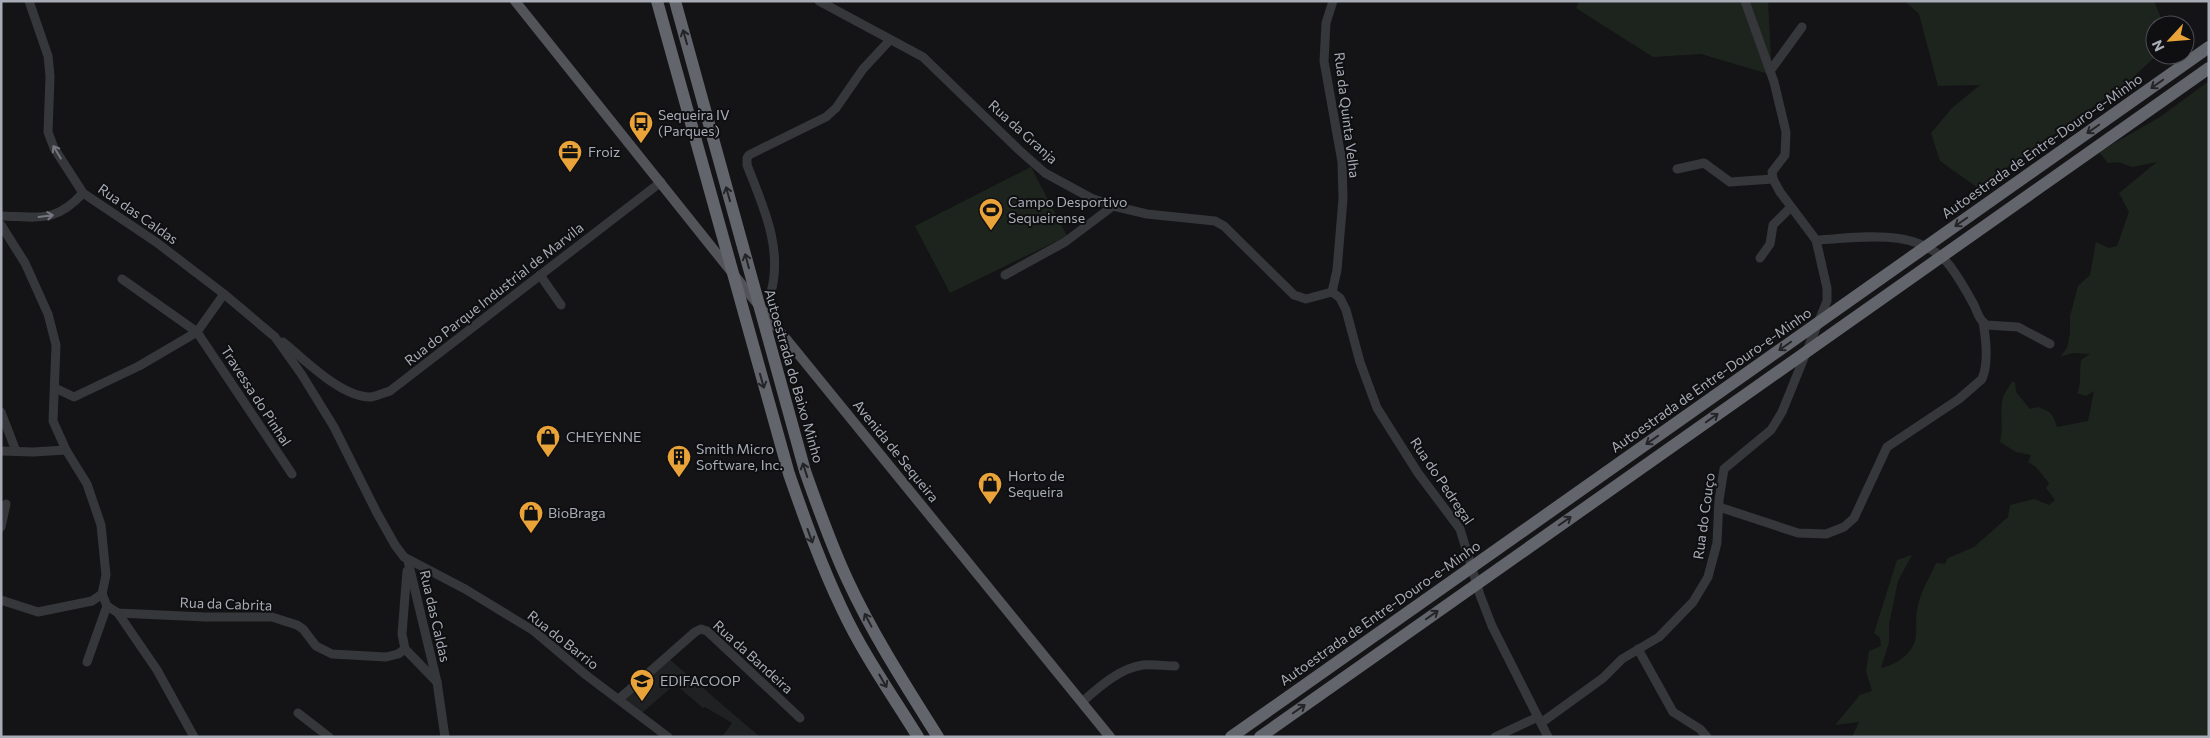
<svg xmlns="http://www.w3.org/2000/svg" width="2210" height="738" font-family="Commissioner,sans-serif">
  <rect width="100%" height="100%" fill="#141416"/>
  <!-- built -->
  <path fill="#202123" d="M668,658L760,737H722L732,723L705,707L703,708L675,684L642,713L623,697Z"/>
  <!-- green -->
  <g fill="#1d241d">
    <path d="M1579,1H1768L1772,75L1701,54L1653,57L1576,8Z"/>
    <path d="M1905,1H2154L2164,25H2155V55H2157L2127,83L1978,188L1940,161L1931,133L1952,108L1980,85L1938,86L1919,14Z"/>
    <path d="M2209,81V737H1852L1859,722L1835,725L1860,695L1872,691L1866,671L1869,651L1881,646L1880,638L1874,633L1897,560L1912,555L1898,581L1889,624V642L1881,668C1897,665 1915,652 1916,635C1917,627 1915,619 1917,611C1919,594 1929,579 1936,563L1945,564L1948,558L1974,547L2008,517L2010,505L2034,499L2049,505L2055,500L2046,488L2049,483L2036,467L2028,462L2031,455L2016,452L2000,442C2004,426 1999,410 2003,397C2005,392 2009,387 2012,382H2015L2016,392L2030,409L2038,407C2051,412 2053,413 2057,427L2088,421L2094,391L2086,396L2077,393C2082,384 2079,371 2081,360L2090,354L2073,353L2060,357L2067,348L2070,333V316L2078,286L2090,275L2096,242L2109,248L2117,246L2129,212L2119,193L2157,162L2132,167L2118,162L2108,163L2099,152L2160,117Z"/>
    <path d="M1031,167L1067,236L950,293L915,226Z"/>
  </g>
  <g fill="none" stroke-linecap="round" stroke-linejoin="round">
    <!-- minor -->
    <g stroke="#36373b" stroke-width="9">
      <path d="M29,1L48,56L50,76L48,132L54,148L83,193L156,242L224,294L275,337L302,375L334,427L377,513L395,545L404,557L465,589L534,631L586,675L668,737"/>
      <path d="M819,1L923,57L1019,150L1045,173L1091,198L1113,206L1147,214L1215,221L1224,226L1294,295L1306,299L1332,292"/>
      <path d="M1770,71L1802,27"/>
      <path d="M1677,169L1704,163L1730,182L1773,179"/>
      <path d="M1,216C39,217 56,223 83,193"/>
      <path d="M1,225L25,263L48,314L56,345L53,421L66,450L87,484L101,525L106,575L102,594L92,601L38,612L1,600"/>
      <path d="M1816,240C1859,238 1919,226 1950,266C1959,278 1967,292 1974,305C1977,311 1978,317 1983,322L1986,325L2018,327L2050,344"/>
      <path d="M1760,258L1770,244L1773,225L1791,207"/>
      <path d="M540,275L561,305"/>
      <path d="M1005,275L1065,242L1113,206"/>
      <path d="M122,279L197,332L292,474"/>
      <path d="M771,292C783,248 763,206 747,165V158L749,155L826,117L836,108L863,69L890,40"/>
      <path d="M1332,292L1340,298L1346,310L1360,362L1377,408L1418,473L1460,529L1480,595L1492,626L1548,737"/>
      <path d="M1332,292L1337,270L1343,199L1342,162L1324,61L1326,23L1333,1"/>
      <path d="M283,342C305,360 342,398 371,397C377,396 384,393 390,391L661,182"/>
      <path d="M55,388L74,397L139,366L197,332L224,294"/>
      <path d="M1,412L16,451"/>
      <path d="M1,451L33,452L66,450"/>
      <path d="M1719,507L1798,533L1826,534L1844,527L1854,518L1887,447L1959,399L1982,379C1989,363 1986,339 1983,322"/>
      <path d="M1,527L6,504"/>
      <path d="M408,561L437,682L445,737"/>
      <path d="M407,571L402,634L405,649L437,682"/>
      <path d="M102,594L107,606L118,613L205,617H272L297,625L303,629L316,646L332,654L386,657L398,654L405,649"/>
      <path d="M118,613L157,670L194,737"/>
      <path d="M1638,649L1673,712L1700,729L1707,737"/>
      <path d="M87,662L107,606"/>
      <path d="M619,699L695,632L701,629L707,631L800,718"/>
      <path d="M1082,702C1099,687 1120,668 1143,665C1153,664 1165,666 1175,666"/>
      <path d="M298,713L329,737"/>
      <path d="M1541,723L1603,678L1622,659L1659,637L1693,602L1708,577L1717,543L1719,500L1724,469L1771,430L1782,412L1827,301V288L1816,240L1780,192L1773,179L1772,172L1785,155L1786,132L1774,82L1745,1"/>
      <path d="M1495,737L1538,717"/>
    </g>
    <!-- major -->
    <path stroke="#52545a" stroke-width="10" d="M515,1L730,270L1110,737"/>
    <!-- highway -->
    <g stroke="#62656c" stroke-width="12">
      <path d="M657,1L789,474C805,520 821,565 842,609C863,654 892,695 918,737"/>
      <path d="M675,1L805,471C818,508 831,545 848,581C873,635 906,686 938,737"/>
      <path d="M1231,737L2209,47"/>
      <path d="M1260,737L2209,68"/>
    </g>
  </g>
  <!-- one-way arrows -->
  <defs><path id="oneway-shaft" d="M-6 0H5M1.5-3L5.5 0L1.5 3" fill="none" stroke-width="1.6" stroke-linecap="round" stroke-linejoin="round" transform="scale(1.25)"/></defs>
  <g stroke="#242428">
    <use href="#oneway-shaft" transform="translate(685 37) rotate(-106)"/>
    <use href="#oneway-shaft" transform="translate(2157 84) rotate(145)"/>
    <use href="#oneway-shaft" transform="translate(2093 129) rotate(145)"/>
    <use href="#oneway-shaft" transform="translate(728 194) rotate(-106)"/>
    <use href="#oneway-shaft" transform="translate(1961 222) rotate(145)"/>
    <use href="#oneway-shaft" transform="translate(747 261) rotate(-105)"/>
    <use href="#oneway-shaft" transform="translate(1785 346) rotate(145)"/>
    <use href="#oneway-shaft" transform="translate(762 381) rotate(74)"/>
    <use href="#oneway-shaft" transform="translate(1712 418) rotate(-35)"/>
    <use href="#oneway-shaft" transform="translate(1652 440) rotate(145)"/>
    <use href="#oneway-shaft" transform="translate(805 470) rotate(-108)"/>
    <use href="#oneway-shaft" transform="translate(1565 521) rotate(-35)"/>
    <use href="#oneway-shaft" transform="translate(810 536) rotate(70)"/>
    <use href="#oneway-shaft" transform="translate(1432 615) rotate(-35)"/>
    <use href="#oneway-shaft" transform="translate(868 620) rotate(-118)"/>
    <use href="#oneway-shaft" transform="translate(883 681) rotate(60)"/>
    <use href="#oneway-shaft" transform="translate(1299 709) rotate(-35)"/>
  </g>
  <g stroke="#74777f">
    <use href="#oneway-shaft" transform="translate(57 152) rotate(-121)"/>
    <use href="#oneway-shaft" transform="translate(46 216) rotate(-7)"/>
  </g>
  <!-- icons -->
  <defs>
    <symbol id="bus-pin" viewBox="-11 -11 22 30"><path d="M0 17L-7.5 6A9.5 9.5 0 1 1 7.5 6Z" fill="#e9a339" stroke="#0f0f11"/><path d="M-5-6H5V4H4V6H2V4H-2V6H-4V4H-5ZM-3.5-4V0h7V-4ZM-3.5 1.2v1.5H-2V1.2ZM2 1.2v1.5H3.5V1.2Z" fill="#111"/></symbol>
    <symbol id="office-pin" viewBox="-11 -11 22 30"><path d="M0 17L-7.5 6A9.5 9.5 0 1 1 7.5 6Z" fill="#e9a339" stroke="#0f0f11"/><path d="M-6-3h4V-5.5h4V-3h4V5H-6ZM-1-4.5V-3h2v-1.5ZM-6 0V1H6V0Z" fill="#111"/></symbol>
    <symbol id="stadium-pin" viewBox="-11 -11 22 30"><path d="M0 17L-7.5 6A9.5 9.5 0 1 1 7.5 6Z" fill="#e9a339" stroke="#0f0f11"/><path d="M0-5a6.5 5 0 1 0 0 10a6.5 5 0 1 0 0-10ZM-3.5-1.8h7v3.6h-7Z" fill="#111"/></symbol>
    <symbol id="shop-pin" viewBox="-11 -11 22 30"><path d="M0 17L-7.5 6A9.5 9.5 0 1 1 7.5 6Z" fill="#e9a339" stroke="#0f0f11"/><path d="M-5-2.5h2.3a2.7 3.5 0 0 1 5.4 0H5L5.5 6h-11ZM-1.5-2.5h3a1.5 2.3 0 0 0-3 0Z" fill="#111"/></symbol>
    <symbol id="building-pin" viewBox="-11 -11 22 30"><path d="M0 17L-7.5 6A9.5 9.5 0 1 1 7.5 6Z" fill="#e9a339" stroke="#0f0f11"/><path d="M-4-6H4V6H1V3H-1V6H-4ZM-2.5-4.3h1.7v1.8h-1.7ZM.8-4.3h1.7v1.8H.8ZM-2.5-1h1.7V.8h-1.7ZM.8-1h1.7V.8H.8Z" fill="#111"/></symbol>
    <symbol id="school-pin" viewBox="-11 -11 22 30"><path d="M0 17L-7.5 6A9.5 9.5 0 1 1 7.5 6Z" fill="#e9a339" stroke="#0f0f11"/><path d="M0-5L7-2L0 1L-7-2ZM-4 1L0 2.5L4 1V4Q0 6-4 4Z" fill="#111"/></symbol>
  </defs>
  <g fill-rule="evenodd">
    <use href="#bus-pin" x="627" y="109" width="28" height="38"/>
    <use href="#office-pin" x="556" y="138" width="28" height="38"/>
    <use href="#stadium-pin" x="977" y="196" width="28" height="38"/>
    <use href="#shop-pin" x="534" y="423" width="28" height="38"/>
    <use href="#building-pin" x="665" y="443" width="28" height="38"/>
    <use href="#shop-pin" x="976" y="470" width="28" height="38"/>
    <use href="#shop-pin" x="517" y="499" width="28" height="38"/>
    <use href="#school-pin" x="628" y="667" width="28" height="38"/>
  </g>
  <g text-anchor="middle" stroke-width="4" stroke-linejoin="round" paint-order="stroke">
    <!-- poi labels -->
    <g font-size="14" fill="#a7acb6" stroke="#0f0f11" text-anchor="start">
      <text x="658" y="120">Sequeira IV<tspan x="658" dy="16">(Parques)</tspan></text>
      <text x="588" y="157">Froiz</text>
      <text x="1008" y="207">Campo Desportivo<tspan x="1008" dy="16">Sequeirense</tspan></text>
      <text x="566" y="442">CHEYENNE</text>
      <text x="696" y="454">Smith Micro<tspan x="696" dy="16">Software, Inc.</tspan></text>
      <text x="1008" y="481">Horto de<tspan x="1008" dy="16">Sequeira</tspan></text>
      <text x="548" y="518">BioBraga</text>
      <text x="660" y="686">EDIFACOOP</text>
    </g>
    <!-- street labels -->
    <g font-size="14" fill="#a7acb6" stroke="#0f0f11">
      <text transform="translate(1347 115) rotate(83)" y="5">Rua da Quinta Velha</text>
      <text transform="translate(1023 132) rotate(42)" y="5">Rua da Granja</text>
      <text transform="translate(2042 146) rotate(-35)" y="5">Autoestrada de Entre-Douro-e-Minho</text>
      <text transform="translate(138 214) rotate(35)" y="5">Rua das Caldas</text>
      <text transform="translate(494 294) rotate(-38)" y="5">Rua do Parque Industrial de Marvila</text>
      <text transform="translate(794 376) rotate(74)" y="5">Autoestrada do Baixo Minho</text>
      <text transform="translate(1711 380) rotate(-35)" y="5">Autoestrada de Entre-Douro-e-Minho</text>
      <text transform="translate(256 396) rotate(57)" y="5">Travessa do Pinhal</text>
      <text transform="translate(896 451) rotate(51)" y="5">Avenida de Sequeira</text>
      <text transform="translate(1442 481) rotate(56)" y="5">Rua do Pedregal</text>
      <text transform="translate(1704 516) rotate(-82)" y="5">Rua do Couço</text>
      <text transform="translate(226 604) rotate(2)" y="5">Rua da Cabrita</text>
      <text transform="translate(1380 613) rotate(-35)" y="5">Autoestrada de Entre-Douro-e-Minho</text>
      <text transform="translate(435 616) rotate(77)" y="5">Rua das Caldas</text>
      <text transform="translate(563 640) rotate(38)" y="5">Rua do Barrio</text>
      <text transform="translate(753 657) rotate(42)" y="5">Rua da Bandeira</text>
    </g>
  </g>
  <!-- border -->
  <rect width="2210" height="738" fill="none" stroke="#a7acb6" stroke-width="5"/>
  <!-- north arrow -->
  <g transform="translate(2170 40) rotate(244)"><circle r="24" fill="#0f0f11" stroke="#4c4e53"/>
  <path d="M0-4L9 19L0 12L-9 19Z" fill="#e9a339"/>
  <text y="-8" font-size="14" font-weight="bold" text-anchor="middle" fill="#a7acb6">N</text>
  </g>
</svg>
